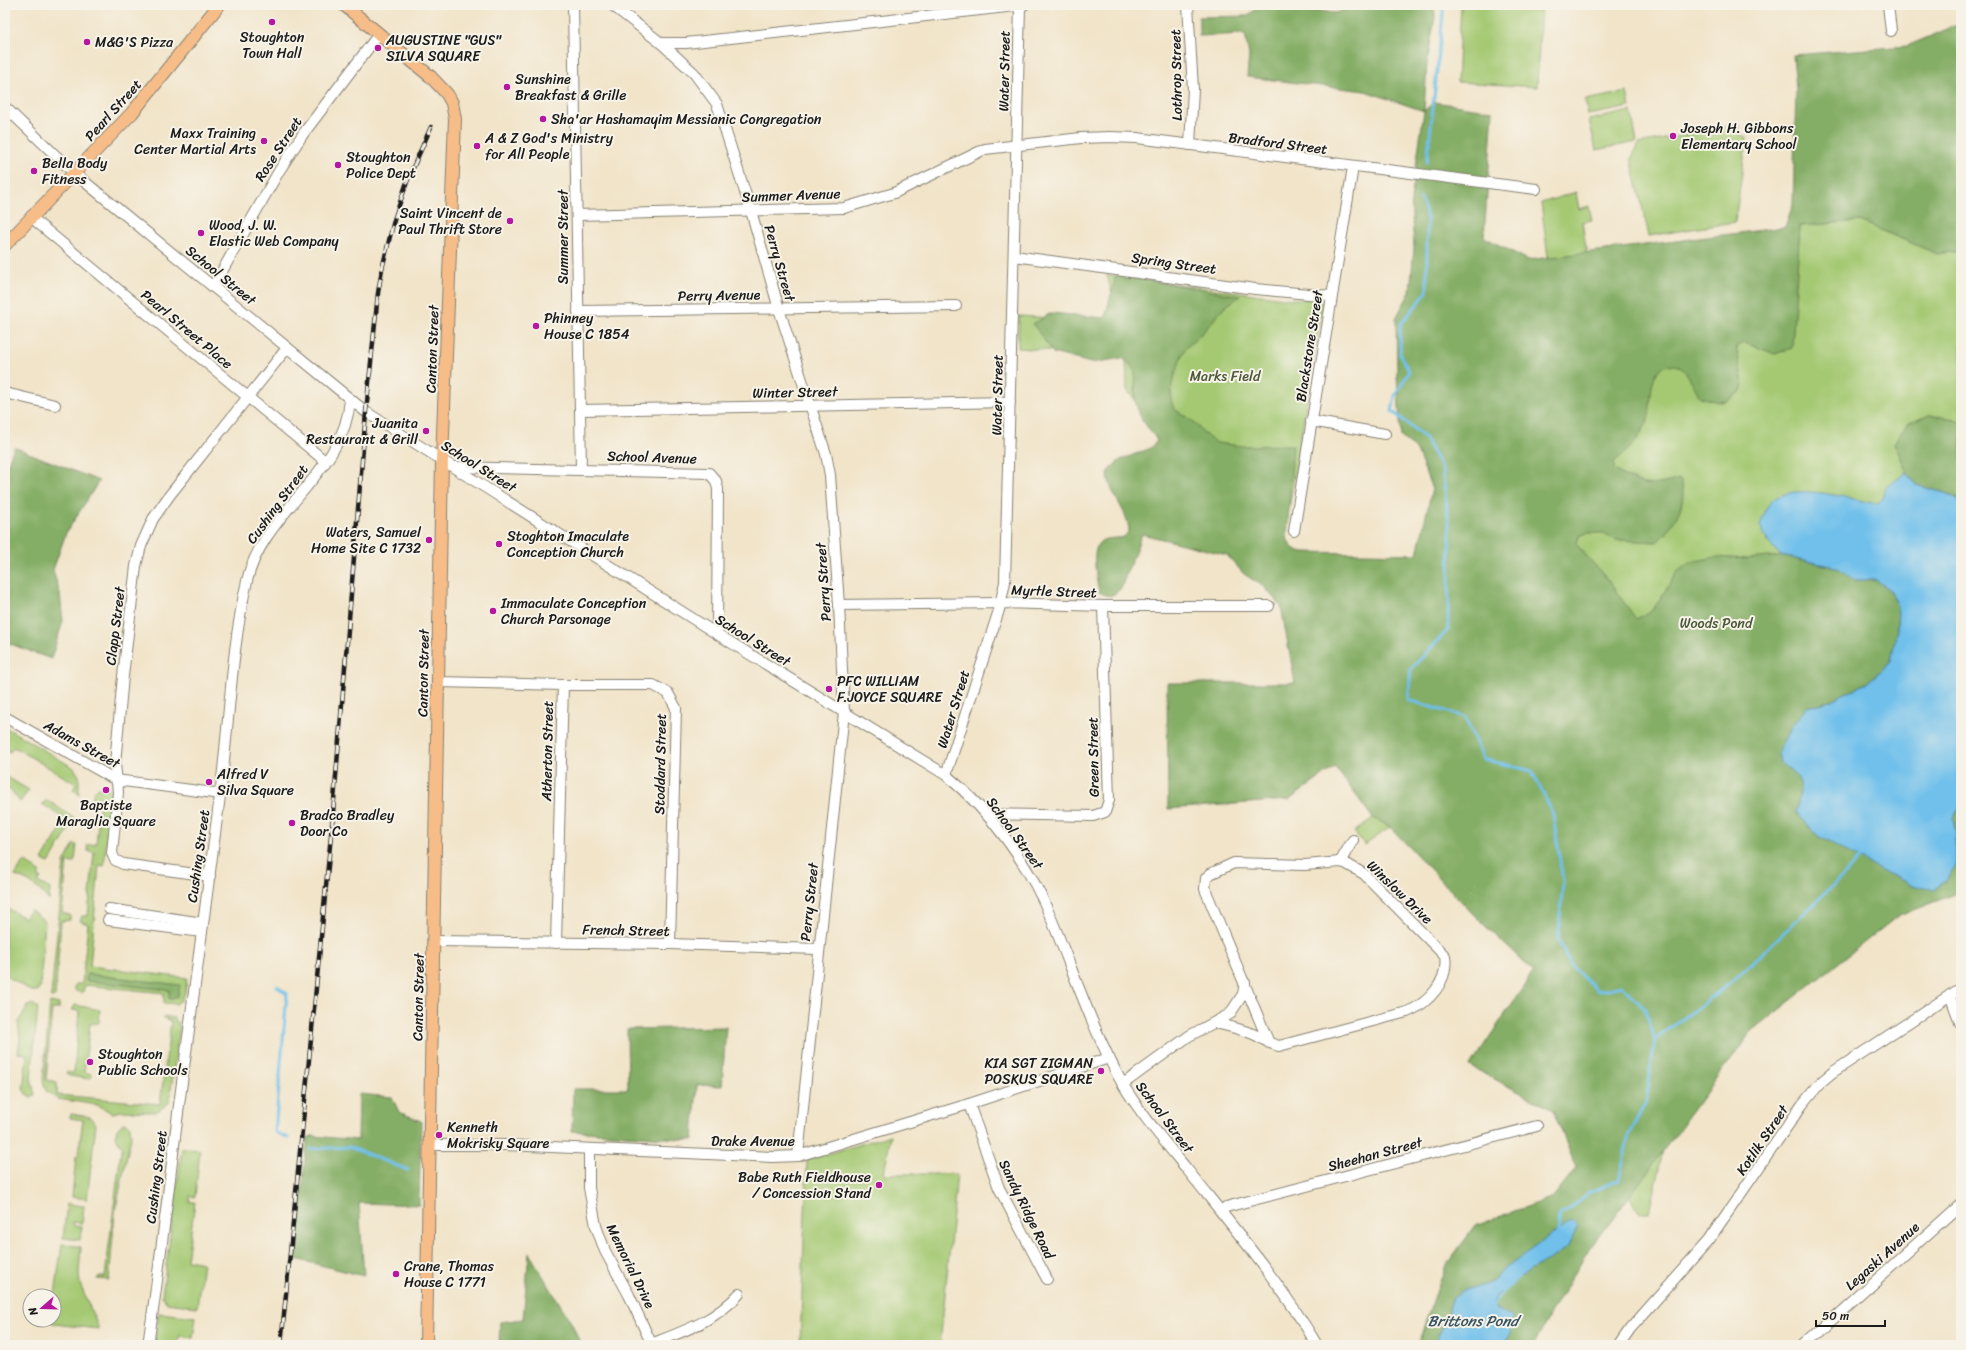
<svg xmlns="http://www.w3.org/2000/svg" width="1966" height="1350" font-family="Sriracha,sans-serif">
  <rect width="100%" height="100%" fill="#f7f3e8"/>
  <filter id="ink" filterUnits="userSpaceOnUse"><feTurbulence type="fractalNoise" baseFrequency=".025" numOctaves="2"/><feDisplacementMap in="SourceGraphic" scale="8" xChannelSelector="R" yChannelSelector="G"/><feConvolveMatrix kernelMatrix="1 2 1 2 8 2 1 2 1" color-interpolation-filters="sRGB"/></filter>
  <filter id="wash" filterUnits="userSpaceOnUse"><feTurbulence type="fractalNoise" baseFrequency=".012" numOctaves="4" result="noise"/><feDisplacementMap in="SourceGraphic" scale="16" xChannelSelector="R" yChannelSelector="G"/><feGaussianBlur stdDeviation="0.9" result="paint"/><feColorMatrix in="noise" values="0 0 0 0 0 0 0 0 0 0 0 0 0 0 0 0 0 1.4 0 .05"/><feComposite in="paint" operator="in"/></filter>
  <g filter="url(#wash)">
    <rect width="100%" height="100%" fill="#f1e4c9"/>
    <!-- green -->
    <g fill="#a5c973" stroke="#607248">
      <path d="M1461,5H1541L1537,87L1457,82Z"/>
      <path d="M1627,92L1630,107L1588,115L1585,100Z"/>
      <path d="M1631,111L1637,142L1596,150L1589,120Z"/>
      <path d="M1739,124L1741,135L1747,137L1735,222L1649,236L1631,159L1639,144Z"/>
      <path d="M1576,192L1579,209L1589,206L1592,220L1582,222L1587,254L1548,257L1541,203Z"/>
      <path d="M1860,221L1909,242L1961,244V756L1806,851L1665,1142L1649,1212H1640L1580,1124L1470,1066L1534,972L1476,917L1406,816L1365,845L1354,832L1373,818L1335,767L1289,800L1298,617L1412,632L1504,425L1799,239L1800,226Z"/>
      <path d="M1107,275L1292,299H1318L1317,303H1323L1278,576L1127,390L1126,356L1018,348L1019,316L1119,322Z"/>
      <path d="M5,727L74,768L79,776V794L73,790L76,784L14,747L10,752L5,750L7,743L5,741Z"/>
      <path d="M5,776L29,790L20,802L10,789L7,791L5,789Z"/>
      <path d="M98,788L109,789L112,792L110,800L104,866L99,865L90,966L187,978L185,993L182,998L183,999L176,1004L164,1003V993L85,985L82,993L76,991L74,988L76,984H82L88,924L80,921L82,916H88L94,852L88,851L87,845L96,844L100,803L92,801L94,791Z"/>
      <path d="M47,800L75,819L49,863L42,860L66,820L42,804Z"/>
      <path d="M74,844L77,845L75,860L73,863L67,862L62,913L70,915V920L61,921L55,997H51L64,863Z"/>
      <path d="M24,861L40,872L38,876L41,878L38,882L50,889L49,901C40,889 29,880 15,876Z"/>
      <path d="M5,907L25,918L30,910L45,921L40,987L37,991H31L5,975Z"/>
      <path d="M50,1002L59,1004V1009H52L46,1080L57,1082V1095L160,1104L171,1021L163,1018L164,1016L174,1018L180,1027L169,1103L156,1112L122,1111L112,1113L98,1105L58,1099L46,1091L43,1081Z"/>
      <path d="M33,1004L38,1008L31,1078L35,1095L31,1097L26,1094L23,1089L27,1054L18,1053L20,1038L18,1022L27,1008L25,1007Z"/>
      <path d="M75,1005L100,1010L99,1023L90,1024L84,1072L91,1074L92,1077L90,1079L70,1076L67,1074L66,1072L74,1073L79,1011L72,1010Z"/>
      <path d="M71,1114L90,1117L96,1124L87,1199L72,1197L76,1156H78L83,1120L70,1118Z"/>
      <path d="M123,1123H126L130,1126L131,1137L115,1212L109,1280L97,1279L98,1277H105L121,1151L123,1148L115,1136L117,1129Z"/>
      <path d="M891,1135L884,1174H957L940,1345H800L807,1160Z"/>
      <path d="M182,1148L200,1150L195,1197L190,1196V1202H195L187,1260L203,1263L197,1307L167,1303L162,1296Z"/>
      <path d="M67,1204L84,1206L82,1223L73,1222L74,1226L82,1227L80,1240L63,1238Z"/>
      <path d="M62,1244L81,1247L79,1273L80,1284L99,1329L54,1324L49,1320H54V1301Z"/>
      <path d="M159,1313L196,1317L193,1338L179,1336L178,1345H154Z"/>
      <path d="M5,1339L56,1345H5Z"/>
    </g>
    <!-- forest -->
    <g fill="#84ad65" stroke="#506440">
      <path d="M1261,5H1302L1308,9L1335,13L1359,5H1434L1435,17L1427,63L1424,111L1434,102L1493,111L1484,237L1528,260L1785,227L1793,204L1796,88L1793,55L1907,46L1959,24L1957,5H1961V251L1937,254L1860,221L1800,226L1792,348L1775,354L1744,343L1736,346L1743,383L1741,391L1727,401L1719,402L1700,397C1693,386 1685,361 1668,365C1645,371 1654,406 1647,422C1637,443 1631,448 1614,462V470C1645,487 1646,488 1680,479C1690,502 1673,527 1657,542L1616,540L1603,533H1586L1579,536L1577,545L1608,580L1636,619L1653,610L1677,572L1691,562L1715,557L1747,559L1781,556L1836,567L1855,580H1876L1891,591L1898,606L1897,629L1891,661L1868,682L1852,691L1845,693L1831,701L1807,707L1796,773L1802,786L1796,812L1817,835L1914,887L1956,835L1953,818L1961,804V892L1899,915L1751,1032L1583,1259L1533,1345H1417L1446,1265L1476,1225L1553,1197L1576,1168L1553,1110L1470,1066L1534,971L1476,917L1390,827L1373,818L1335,767L1289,800L1168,809L1167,683H1295L1281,606L1264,587L1244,574L1227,555L1142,534L1121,588C1114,596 1109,598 1099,592C1097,581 1090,551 1100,542C1105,537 1117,539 1124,537L1129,531C1128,509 1107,493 1108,471L1120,460L1151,448L1157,441C1154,433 1148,429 1143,421C1140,417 1139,412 1137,407C1129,387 1146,372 1122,358L1091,363L1053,353L1033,324L1051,313L1105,318L1116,275L1240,296L1225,307L1204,331L1186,348L1182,355L1172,384L1171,400L1174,409L1193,421L1209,438L1217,443L1242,446L1293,445L1287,538C1290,547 1294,550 1303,552L1417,554L1432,489L1417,451L1401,437L1397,376L1396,318L1410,292L1414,248L1411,200L1424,111L1365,91L1247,77L1249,55L1245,34L1199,36V17L1247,16Z"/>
      <path d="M1930,415L1955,419L1961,423V507L1958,498L1945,493L1916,485L1907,472L1894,443L1908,423Z"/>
      <path d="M14,447L99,481L66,533L53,570L60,594L63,621L51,659L5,642V471Z"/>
      <path d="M87,974L180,985L178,996L173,999H169V990L86,981Z"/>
      <path d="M726,1027L722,1086L697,1085L693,1140L572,1131L573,1089H628L627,1029Z"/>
      <path d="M359,1094L392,1097L399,1112L421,1121L419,1205L359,1203L364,1276L296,1259L307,1138L312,1136L358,1140Z"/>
      <path d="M529,1253L572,1324L581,1345H499L500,1322L523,1319Z"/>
    </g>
    <!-- water -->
    <g fill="#6fc0eb" stroke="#466e84">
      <path d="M1907,472L1916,485L1945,493L1958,499L1961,507V804L1953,818L1956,835V864L1946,881L1934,889L1914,887L1856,857L1817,835L1796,812C1802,784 1806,779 1780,763L1778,752L1793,724L1807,707L1831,701L1845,693L1852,691L1868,682L1891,661L1897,629L1898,606L1891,591L1876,580H1855L1836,567L1781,556L1768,542L1760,526C1763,517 1768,501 1777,497C1804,484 1849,499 1878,504L1882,499L1885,488Z"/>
      <path d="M1572,1222L1578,1227L1567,1248L1514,1281L1495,1297L1492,1305L1495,1309L1512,1316L1511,1333L1504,1345H1433L1448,1318L1450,1305L1454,1297L1462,1291L1493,1281L1506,1267L1566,1225Z"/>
    </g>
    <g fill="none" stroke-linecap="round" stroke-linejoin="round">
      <!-- stream -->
      <g stroke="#6fc0eb" stroke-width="3">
        <path d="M1427,162L1444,5"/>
        <path d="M1421,198L1427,217V292L1400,325V355L1409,371L1395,396L1392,411L1424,437L1442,469L1450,530L1448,630L1411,669L1408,700L1465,717L1483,759L1532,771L1553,814L1563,881L1558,940L1572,967L1598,991L1622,986L1645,1009L1655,1040"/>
        <path d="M277,986L287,994L275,1132L288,1138"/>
        <path d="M311,1149L349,1147L408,1170"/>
        <path d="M1558,1232L1560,1215L1590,1192L1619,1180L1629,1134L1646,1102L1655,1040L1733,981L1846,873L1861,855"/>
        <path d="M1491,1308L1503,1291L1519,1277"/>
      </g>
    </g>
  </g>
  <g filter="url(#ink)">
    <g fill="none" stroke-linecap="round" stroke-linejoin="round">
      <defs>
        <g id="minor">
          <path d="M573,5L581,469"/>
          <path d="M612,5L661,43L694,73L717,104L751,211L779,309L826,454L830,475L839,605L844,712L798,1156"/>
          <path d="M1188,5L1193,89L1190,145"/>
          <path d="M1888,5L1891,31"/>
          <path d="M661,43H686L1024,5"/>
          <path d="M5,107L74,173L366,412L717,634L946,775C991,812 1029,864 1051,918C1074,973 1093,1031 1122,1083C1140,1113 1164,1141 1186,1168C1232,1226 1280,1282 1317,1345"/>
          <path d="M577,215L844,208L894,193L985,149L1081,138L1110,137L1137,138L1536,189"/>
          <path d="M31,216L39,224L325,461"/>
          <path d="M1014,256L1255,289L1331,296"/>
          <path d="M213,287L279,171L303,134L379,34"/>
          <path d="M578,311L956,306"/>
          <path d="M5,393L55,405"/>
          <path d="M580,410L1010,402"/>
          <path d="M1311,421L1385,434"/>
          <path d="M455,467L709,473L716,481L718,489L717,634"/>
          <path d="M1294,531L1353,167"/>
          <path d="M839,605L1001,603L1103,606H1269"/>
          <path d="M438,682L563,685L556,943"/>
          <path d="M563,685H653L668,693L676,708L670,944"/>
          <path d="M5,717L116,780L221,794"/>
          <path d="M946,775L999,610L1005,582L1020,6"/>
          <path d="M986,814L1093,816L1105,812L1109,800L1103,606"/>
          <path d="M1340,862L1353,840"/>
          <path d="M210,876L123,864L115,860L112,853L118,792L115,764L123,676L136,566L141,546L153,519L169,496L287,348"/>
          <path d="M109,909L203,923"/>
          <path d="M108,920L202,932"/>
          <path d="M434,941L670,944L818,949"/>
          <path d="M1950,995L1961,1025"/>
          <path d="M1215,1023C1228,1026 1241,1029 1253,1034C1262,1038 1269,1044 1279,1046L1407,1012C1429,1003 1449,981 1445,956L1364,874L1345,863L1340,862L1305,865L1234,863L1210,874L1206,878L1205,889L1269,1043"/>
          <path d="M1123,1084L1189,1036L1230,1014L1243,994L1245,983"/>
          <path d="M969,1104L999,1188L1047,1279"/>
          <path d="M430,1145H506L772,1157L798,1156L969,1104L1109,1058"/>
          <path d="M589,1150V1188L596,1226L605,1251L629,1295L652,1345"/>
          <path d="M1221,1212L1226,1207L1537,1126"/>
          <path d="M651,1344C684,1331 715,1321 739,1294"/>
          <path d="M148,1345C160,1265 169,1185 179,1105C192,1002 207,899 220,796C229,726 231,649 247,581C262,512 346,472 350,399"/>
          <path d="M1619,1345L1630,1329L1708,1241L1802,1105L1821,1082L1833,1072L1961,988"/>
          <path d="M1804,1345L1961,1204"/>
        </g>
        <g id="major">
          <path d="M344,5L431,77L447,94L452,103L455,119L442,460L426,1345"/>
          <path d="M5,245L132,113L219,5"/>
        </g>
      </defs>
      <!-- minor casing -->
      <use href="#minor" stroke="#868072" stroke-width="12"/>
      <!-- major casing -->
      <use href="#major" stroke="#868072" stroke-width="14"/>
      <!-- minor -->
      <use href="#minor" stroke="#fff" stroke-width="10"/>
      <!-- major -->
      <use href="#major" stroke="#f7bd88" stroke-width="12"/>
      <defs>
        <path id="rail" d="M281,1345L332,825L366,412L378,293L382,269L394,220L408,179L431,127"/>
      </defs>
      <!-- rail casing -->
      <use href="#rail" stroke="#1c1c1c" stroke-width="4.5"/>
      <!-- rail -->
      <use href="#rail" stroke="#f7f3e8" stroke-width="3" stroke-dasharray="9" stroke-linecap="butt"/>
    </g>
  </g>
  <!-- markers -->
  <g fill="#b5179e" stroke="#f7f3e8" stroke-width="1.5">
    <circle cx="272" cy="22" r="4"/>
    <circle cx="87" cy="42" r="4"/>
    <circle cx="378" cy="48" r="4"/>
    <circle cx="507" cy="87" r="4"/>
    <circle cx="543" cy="119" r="4"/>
    <circle cx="1673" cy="136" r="4"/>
    <circle cx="264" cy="141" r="4"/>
    <circle cx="477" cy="146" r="4"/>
    <circle cx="338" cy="165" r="4"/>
    <circle cx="34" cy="171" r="4"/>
    <circle cx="510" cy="221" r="4"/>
    <circle cx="201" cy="233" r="4"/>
    <circle cx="536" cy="326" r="4"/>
    <circle cx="426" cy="431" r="4"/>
    <circle cx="429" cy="540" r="4"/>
    <circle cx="499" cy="544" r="4"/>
    <circle cx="493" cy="611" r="4"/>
    <circle cx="829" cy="689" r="4"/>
    <circle cx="209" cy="782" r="4"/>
    <circle cx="106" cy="790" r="4"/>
    <circle cx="292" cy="823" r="4"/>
    <circle cx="90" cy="1062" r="4"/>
    <circle cx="1101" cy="1071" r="4"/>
    <circle cx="439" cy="1135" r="4"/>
    <circle cx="879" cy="1185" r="4"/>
    <circle cx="396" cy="1274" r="4"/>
  </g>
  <g text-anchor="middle" stroke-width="4" stroke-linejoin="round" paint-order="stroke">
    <!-- poi labels -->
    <g font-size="14" fill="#1c1c1c" stroke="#f7f3e8" text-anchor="start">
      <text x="272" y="42" text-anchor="middle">Stoughton<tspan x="272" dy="16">Town Hall</tspan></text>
      <text x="386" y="45">AUGUSTINE "GUS"<tspan x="386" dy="16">SILVA SQUARE</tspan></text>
      <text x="95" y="47">M&amp;G'S Pizza</text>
      <text x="515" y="84">Sunshine<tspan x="515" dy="16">Breakfast &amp; Grille</tspan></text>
      <text x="551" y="124">Sha'ar Hashamayim Messianic Congregation</text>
      <text x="1681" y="133">Joseph H. Gibbons<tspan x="1681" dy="16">Elementary School</tspan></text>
      <text x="256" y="138" text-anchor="end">Maxx Training<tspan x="256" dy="16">Center Martial Arts</tspan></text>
      <text x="485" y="143">A &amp; Z God's Ministry<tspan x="485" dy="16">for All People</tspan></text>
      <text x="346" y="162">Stoughton<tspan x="346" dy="16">Police Dept</tspan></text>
      <text x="42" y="168">Bella Body<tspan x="42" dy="16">Fitness</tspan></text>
      <text x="502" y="218" text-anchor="end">Saint Vincent de<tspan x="502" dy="16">Paul Thrift Store</tspan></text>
      <text x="209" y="230">Wood, J. W.<tspan x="209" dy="16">Elastic Web Company</tspan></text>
      <text x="544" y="323">Phinney<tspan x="544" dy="16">House C 1854</tspan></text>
      <text x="418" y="428" text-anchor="end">Juanita<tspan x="418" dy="16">Restaurant &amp; Grill</tspan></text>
      <text x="421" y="537" text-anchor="end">Waters, Samuel<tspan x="421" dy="16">Home Site C 1732</tspan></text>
      <text x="507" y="541">Stoghton Imaculate<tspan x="507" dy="16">Conception Church</tspan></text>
      <text x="501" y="608">Immaculate Conception<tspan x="501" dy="16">Church Parsonage</tspan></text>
      <text x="837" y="686">PFC WILLIAM<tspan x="837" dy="16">F.JOYCE SQUARE</tspan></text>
      <text x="217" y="779">Alfred V<tspan x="217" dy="16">Silva Square</tspan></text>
      <text x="106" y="810" text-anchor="middle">Baptiste<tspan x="106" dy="16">Maraglia Square</tspan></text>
      <text x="300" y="820">Bradco Bradley<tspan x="300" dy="16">Door Co</tspan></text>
      <text x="98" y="1059">Stoughton<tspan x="98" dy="16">Public Schools</tspan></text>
      <text x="1093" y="1068" text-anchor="end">KIA SGT ZIGMAN<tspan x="1093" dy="16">POSKUS SQUARE</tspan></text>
      <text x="447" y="1132">Kenneth<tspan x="447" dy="16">Mokrisky Square</tspan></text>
      <text x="871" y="1182" text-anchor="end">Babe Ruth Fieldhouse<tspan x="871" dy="16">/ Concession Stand</tspan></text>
      <text x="404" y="1271">Crane, Thomas<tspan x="404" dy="16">House C 1771</tspan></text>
    </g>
    <!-- street labels -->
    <g font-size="14" fill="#1c1c1c" stroke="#f7f3e8">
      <text transform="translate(1004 71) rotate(-89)" y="5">Water Street</text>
      <text transform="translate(1176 75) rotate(-91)" y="5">Lothrop Street</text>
      <text transform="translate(113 110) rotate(-48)" y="5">Pearl Street</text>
      <text transform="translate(1278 143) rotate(7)" y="5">Bradford Street</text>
      <text transform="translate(278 149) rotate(-57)" y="5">Rose Street</text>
      <text transform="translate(791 195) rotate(-2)" y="5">Summer Avenue</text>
      <text transform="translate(563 237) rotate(-90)" y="5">Summer Street</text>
      <text transform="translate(780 263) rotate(74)" y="5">Perry Street</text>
      <text transform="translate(1174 263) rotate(8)" y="5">Spring Street</text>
      <text transform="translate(221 275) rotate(39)" y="5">School Street</text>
      <text transform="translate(719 295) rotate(-1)" y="5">Perry Avenue</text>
      <text transform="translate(187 329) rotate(40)" y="5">Pearl Street Place</text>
      <text transform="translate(1309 346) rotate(-81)" y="5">Blackstone Street</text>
      <text transform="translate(432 349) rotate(-88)" y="5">Canton Street</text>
      <text transform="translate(795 392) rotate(-1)" y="5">Winter Street</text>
      <text transform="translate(997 395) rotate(-89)" y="5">Water Street</text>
      <text transform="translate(652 457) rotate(2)" y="5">School Avenue</text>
      <text transform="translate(479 466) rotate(32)" y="5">School Street</text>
      <text transform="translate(277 504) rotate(-54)" y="5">Cushing Street</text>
      <text transform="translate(823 582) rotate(-94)" y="5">Perry Street</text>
      <text transform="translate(1054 591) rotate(2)" y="5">Myrtle Street</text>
      <text transform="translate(115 626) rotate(-83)" y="5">Clapp Street</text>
      <text transform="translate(753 640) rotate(32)" y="5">School Street</text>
      <text transform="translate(423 673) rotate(-89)" y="5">Canton Street</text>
      <text transform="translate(953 709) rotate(-73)" y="5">Water Street</text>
      <text transform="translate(82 744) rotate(29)" y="5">Adams Street</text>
      <text transform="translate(547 751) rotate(-89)" y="5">Atherton Street</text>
      <text transform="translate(1093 757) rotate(-91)" y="5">Green Street</text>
      <text transform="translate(660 764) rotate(-89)" y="5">Stoddard Street</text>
      <text transform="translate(1015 833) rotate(54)" y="5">School Street</text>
      <text transform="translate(198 856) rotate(-82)" y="5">Cushing Street</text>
      <text transform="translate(1400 892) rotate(44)" y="5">Winslow Drive</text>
      <text transform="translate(809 902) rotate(-84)" y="5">Perry Street</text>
      <text transform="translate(626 930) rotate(1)" y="5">French Street</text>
      <text transform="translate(418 997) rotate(-89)" y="5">Canton Street</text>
      <text transform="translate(1165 1117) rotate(53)" y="5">School Street</text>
      <text transform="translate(1762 1140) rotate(-56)" y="5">Kotlik Street</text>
      <text x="753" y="1146">Drake Avenue</text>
      <text transform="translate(1375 1154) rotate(-15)" y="5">Sheehan Street</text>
      <text transform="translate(156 1177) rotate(-83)" y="5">Cushing Street</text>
      <text transform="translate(1027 1209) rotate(64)" y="5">Sandy Ridge Road</text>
      <text transform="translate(1882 1256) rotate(-42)" y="5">Legaski Avenue</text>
      <text transform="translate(631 1266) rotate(64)" y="5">Memorial Drive</text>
    </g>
    <!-- park labels -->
    <g font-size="14" fill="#4c593a" stroke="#f7f3e8">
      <text x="1225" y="381">Marks Field</text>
      <text x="1716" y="628">Woods Pond</text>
    </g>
    <!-- water labels -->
    <g font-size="15" font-style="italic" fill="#395564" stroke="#f7f3e8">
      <text x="1473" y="1326">Brittons Pond</text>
    </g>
  </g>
  <!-- margin -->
  <rect width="1966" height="1350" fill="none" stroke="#f7f3e8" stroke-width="20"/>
  <!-- north arrow -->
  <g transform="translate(42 1308) rotate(250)"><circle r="19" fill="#f7f3e8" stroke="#9f9d96"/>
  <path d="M0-3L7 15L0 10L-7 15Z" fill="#b5179e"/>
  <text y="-6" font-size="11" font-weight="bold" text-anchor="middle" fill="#1c1c1c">N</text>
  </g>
  <!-- scale -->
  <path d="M1816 1320v6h69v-6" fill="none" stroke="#1c1c1c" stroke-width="2"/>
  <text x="1822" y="1320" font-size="12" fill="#1c1c1c" stroke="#f7f3e8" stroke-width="3" paint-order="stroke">50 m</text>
</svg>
